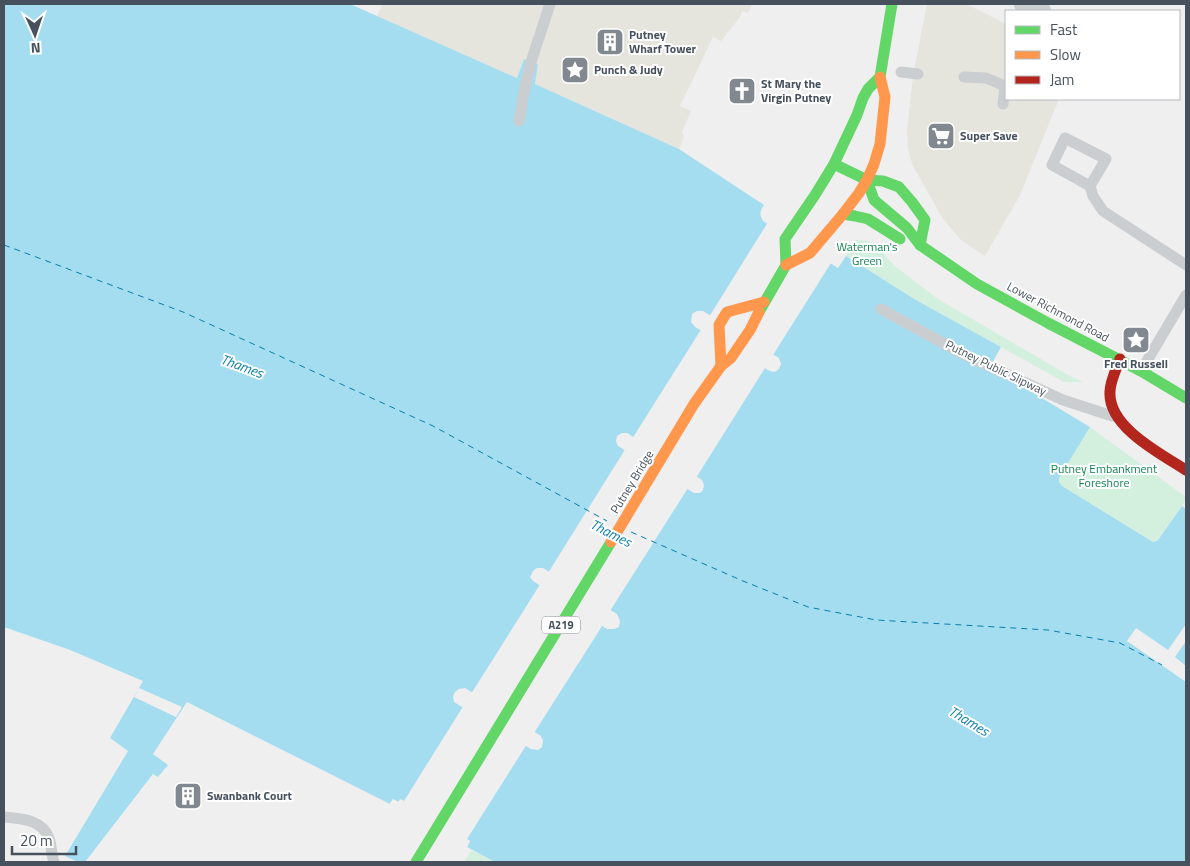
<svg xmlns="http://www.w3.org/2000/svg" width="1190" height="866" font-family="'Titillium Web',sans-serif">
  <rect width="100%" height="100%" fill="#f0efef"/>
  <!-- commercial -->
  <g fill="#e5e4dd">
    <path d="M383,4H752L748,13L742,11L740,17L721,41L713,37L680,106L691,111L682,132L684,137L679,149L535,84L538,64L524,59L517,78L377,16Z"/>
    <path d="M927,4H966L1006,24V99H1059L1020,195L985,256L961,240L943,219L913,166L908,150L907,130L913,76Z"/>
  </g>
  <!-- green -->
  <g fill="#d3f0df">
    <path d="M857,240L868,241L877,245L887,258L896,267L938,299L1068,375L1083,382H1064L916,300L846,256L854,243L852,242Z"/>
    <path d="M1090,427L1186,497V500L1158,540L1153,542L1062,486L1059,482V478Z"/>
    <path d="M471,850L495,862H464Z"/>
  </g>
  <!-- water -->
  <path fill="#a5ddf0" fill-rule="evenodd" d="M4,4H350L517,78L524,59L538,64L535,84L679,149L764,205C760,211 759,214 763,221L838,268L846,256L916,300L1001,347L990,367L1090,427L1059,478V482L1062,486L1153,542L1158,540L1182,506L1186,509V862H495L467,847L470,841L393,799L390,804L187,702L153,754L168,765L158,777L153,774L85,862H78L65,856L128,751L110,738L143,681L70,650L4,627ZM697,311H703L779,358L781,364L779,369L775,372L770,371L695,327L691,322L692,314ZM622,433H627L702,480L704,485L703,490L700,493H694L618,446L616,441L617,436ZM537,568H543L617,614L620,621L619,627L614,629H607L533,581L530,577L533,571ZM465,688L541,736L543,741L542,747L538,750L531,749L454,702L453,696L455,692L459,689Z"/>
  <!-- pier -->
  <g fill="#f0efef">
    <path d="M768,222L835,264V265L831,263L773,355L777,357L776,359L705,315L709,317Z"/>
    <path d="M702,328L770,368L768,370L765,368L696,478L698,480V481L632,439Z"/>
    <path d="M626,448L693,489L692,490L688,488L610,611L613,614L543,571L548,573Z"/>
    <path d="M541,583L604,623L534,733L538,736L537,737L467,692L471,694Z"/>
    <path d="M1186,624V641L1175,657L1186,666V682L1127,641L1136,628L1168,650Z"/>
    <path d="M139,688L182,707L176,717L134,697Z"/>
    <path d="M464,705L531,746L527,744L467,839L470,841L467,847L471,850L470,852L465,848L467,842L394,802L391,806H388L393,799L398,802L400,799L404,801Z"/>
  </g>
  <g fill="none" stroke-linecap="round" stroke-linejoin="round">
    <!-- ferry -->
    <g stroke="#067fa9" stroke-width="1" stroke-dasharray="6 5" stroke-linecap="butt">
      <path d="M4,245L183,312L433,426L607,521"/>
      <path d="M631,532L743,581L808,607L876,620L1048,630L1120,643L1162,665"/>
    </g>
    <!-- lane -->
    <g stroke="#cbced0" stroke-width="11">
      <path d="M901,72L918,74"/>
      <path d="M964,77L986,78L1005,86L1003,104"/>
      <path d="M519,121L525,87L531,62L550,4"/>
      <path d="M1090,186L1052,165L1065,138L1106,159L1090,186L1093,196L1103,211L1186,265"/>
      <path d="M881,309L963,354L1063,400L1112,416"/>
      <path d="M1141,371L1186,295"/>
      <path d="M4,817C21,819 42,819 49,838C52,846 51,854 54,862"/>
    </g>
    <!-- street -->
    <path stroke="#cbced0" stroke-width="22" d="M1025,4L1040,11"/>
    <!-- fast -->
    <g stroke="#63d668" stroke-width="11">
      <path d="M834,164L867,180L883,181L899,187L912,202L925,220L920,245"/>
      <path d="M867,180L874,200L907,228L920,245L977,284L1048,323L1141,371L1186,398"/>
      <path d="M843,214L855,216L868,219L900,239"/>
      <path d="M759,312L786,265L785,239L815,195L834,164L857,115L863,98L868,89L880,77L892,4"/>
      <path d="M416,862L611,542"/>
    </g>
    <!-- slow -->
    <g stroke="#ff974d" stroke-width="11">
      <path d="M786,265L810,253L843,214L859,193L867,180L874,164L880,144L885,97L880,77"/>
      <path d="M721,366L719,325L727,312L764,302"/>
      <path d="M611,542L694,404L721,366L731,358L750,330L759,312"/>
    </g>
    <!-- jam -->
    <path stroke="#b3261e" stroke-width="11" d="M1120,359C1116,370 1110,381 1110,392C1108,427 1161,454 1186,470"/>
  </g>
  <!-- icons -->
  <defs>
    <symbol id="building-square" viewBox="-11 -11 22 22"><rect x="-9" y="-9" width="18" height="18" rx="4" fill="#828890" stroke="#fff"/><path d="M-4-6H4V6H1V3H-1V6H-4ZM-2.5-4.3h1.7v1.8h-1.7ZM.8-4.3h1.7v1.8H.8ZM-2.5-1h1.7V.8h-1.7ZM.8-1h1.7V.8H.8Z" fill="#fff"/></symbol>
    <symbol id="sight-square" viewBox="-11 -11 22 22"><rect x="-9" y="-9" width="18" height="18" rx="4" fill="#828890" stroke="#fff"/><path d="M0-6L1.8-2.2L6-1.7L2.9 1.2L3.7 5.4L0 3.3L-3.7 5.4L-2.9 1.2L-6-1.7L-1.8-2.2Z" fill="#fff"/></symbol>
    <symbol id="church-square" viewBox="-11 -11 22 22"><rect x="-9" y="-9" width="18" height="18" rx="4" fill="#828890" stroke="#fff"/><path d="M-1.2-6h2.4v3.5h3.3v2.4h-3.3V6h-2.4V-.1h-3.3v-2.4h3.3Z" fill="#fff"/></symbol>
    <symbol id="supermarket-square" viewBox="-11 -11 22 22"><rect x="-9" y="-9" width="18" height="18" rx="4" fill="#828890" stroke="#fff"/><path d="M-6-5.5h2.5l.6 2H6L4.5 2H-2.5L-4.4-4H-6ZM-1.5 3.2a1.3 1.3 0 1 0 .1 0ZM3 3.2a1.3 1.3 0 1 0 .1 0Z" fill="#fff"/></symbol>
  </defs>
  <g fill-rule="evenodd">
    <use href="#building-square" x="594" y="26" width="32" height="32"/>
    <use href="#sight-square" x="559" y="54" width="32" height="32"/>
    <use href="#church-square" x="726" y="75" width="32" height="32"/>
    <use href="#supermarket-square" x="925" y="120" width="32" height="32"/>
    <use href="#sight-square" x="1120" y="324" width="32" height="32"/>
    <use href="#building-square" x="172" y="780" width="32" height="32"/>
  </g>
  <g text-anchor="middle" stroke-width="4" stroke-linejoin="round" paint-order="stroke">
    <!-- shield labels -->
    <rect fill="#fff" stroke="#7e858e" stroke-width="1" x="542" y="616.5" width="38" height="17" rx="4"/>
    <g font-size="11" font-weight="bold" fill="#46515d">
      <text x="561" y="629">A219</text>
    </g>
    <!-- poi labels -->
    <g font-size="12" font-weight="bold" fill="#46515d" stroke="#fff" text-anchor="start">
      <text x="629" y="39">Putney<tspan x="629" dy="14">Wharf Tower</tspan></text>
      <text x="594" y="74">Punch &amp; Judy</text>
      <text x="761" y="88">St Mary the<tspan x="761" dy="14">Virgin Putney</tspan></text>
      <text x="960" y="140">Super Save</text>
      <text x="1136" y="368" text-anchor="middle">Fred Russell</text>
      <text x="207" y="800">Swanbank Court</text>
    </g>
    <!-- park labels -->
    <g font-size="12" fill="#128350" stroke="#fff">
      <text x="867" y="251">Waterman's<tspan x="867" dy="14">Green</tspan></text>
      <text x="1104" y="473">Putney Embankment<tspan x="1104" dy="14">Foreshore</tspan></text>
    </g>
    <!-- street labels -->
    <g font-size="12" fill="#46515d" stroke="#fff">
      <text transform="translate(1058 312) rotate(28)" y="4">Lower Richmond Road</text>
      <text transform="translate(996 368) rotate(26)" y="4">Putney Public Slipway</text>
      <text transform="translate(632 482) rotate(-59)" y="4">Putney Bridge</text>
    </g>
    <!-- water labels -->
    <g font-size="14" font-style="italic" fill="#067fa9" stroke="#fff">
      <text transform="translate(242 366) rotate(20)" y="5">Thames</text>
      <text transform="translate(611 533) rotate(27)" y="5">Thames</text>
      <text transform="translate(969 721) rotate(31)" y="5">Thames</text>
    </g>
  </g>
  <!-- border -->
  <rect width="1190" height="866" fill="none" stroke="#46515d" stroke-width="10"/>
  <!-- legend -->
  <rect x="1005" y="10" width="175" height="90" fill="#ffffff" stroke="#b5b9be"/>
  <rect x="1015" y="26" width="25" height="8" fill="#63d668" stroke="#b5b9be"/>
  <text x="1050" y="35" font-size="15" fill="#46515d">Fast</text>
  <rect x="1015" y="51" width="25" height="8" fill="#ff974d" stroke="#b5b9be"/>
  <text x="1050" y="60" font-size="15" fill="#46515d">Slow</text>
  <rect x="1015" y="76" width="25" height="8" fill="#b3261e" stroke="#b5b9be"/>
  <text x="1050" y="85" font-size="15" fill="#46515d">Jam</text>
  <!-- north arrow -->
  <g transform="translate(35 35) rotate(177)" stroke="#ffffff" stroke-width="4" paint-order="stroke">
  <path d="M0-4L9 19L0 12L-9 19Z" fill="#46515d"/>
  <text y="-8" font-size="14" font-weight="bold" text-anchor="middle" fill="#46515d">N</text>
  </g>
  <!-- scale -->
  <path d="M12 846v8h64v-8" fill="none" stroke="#46515d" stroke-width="2.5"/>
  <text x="20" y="846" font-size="15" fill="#46515d" stroke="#ffffff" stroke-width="4" paint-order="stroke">20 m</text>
</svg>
